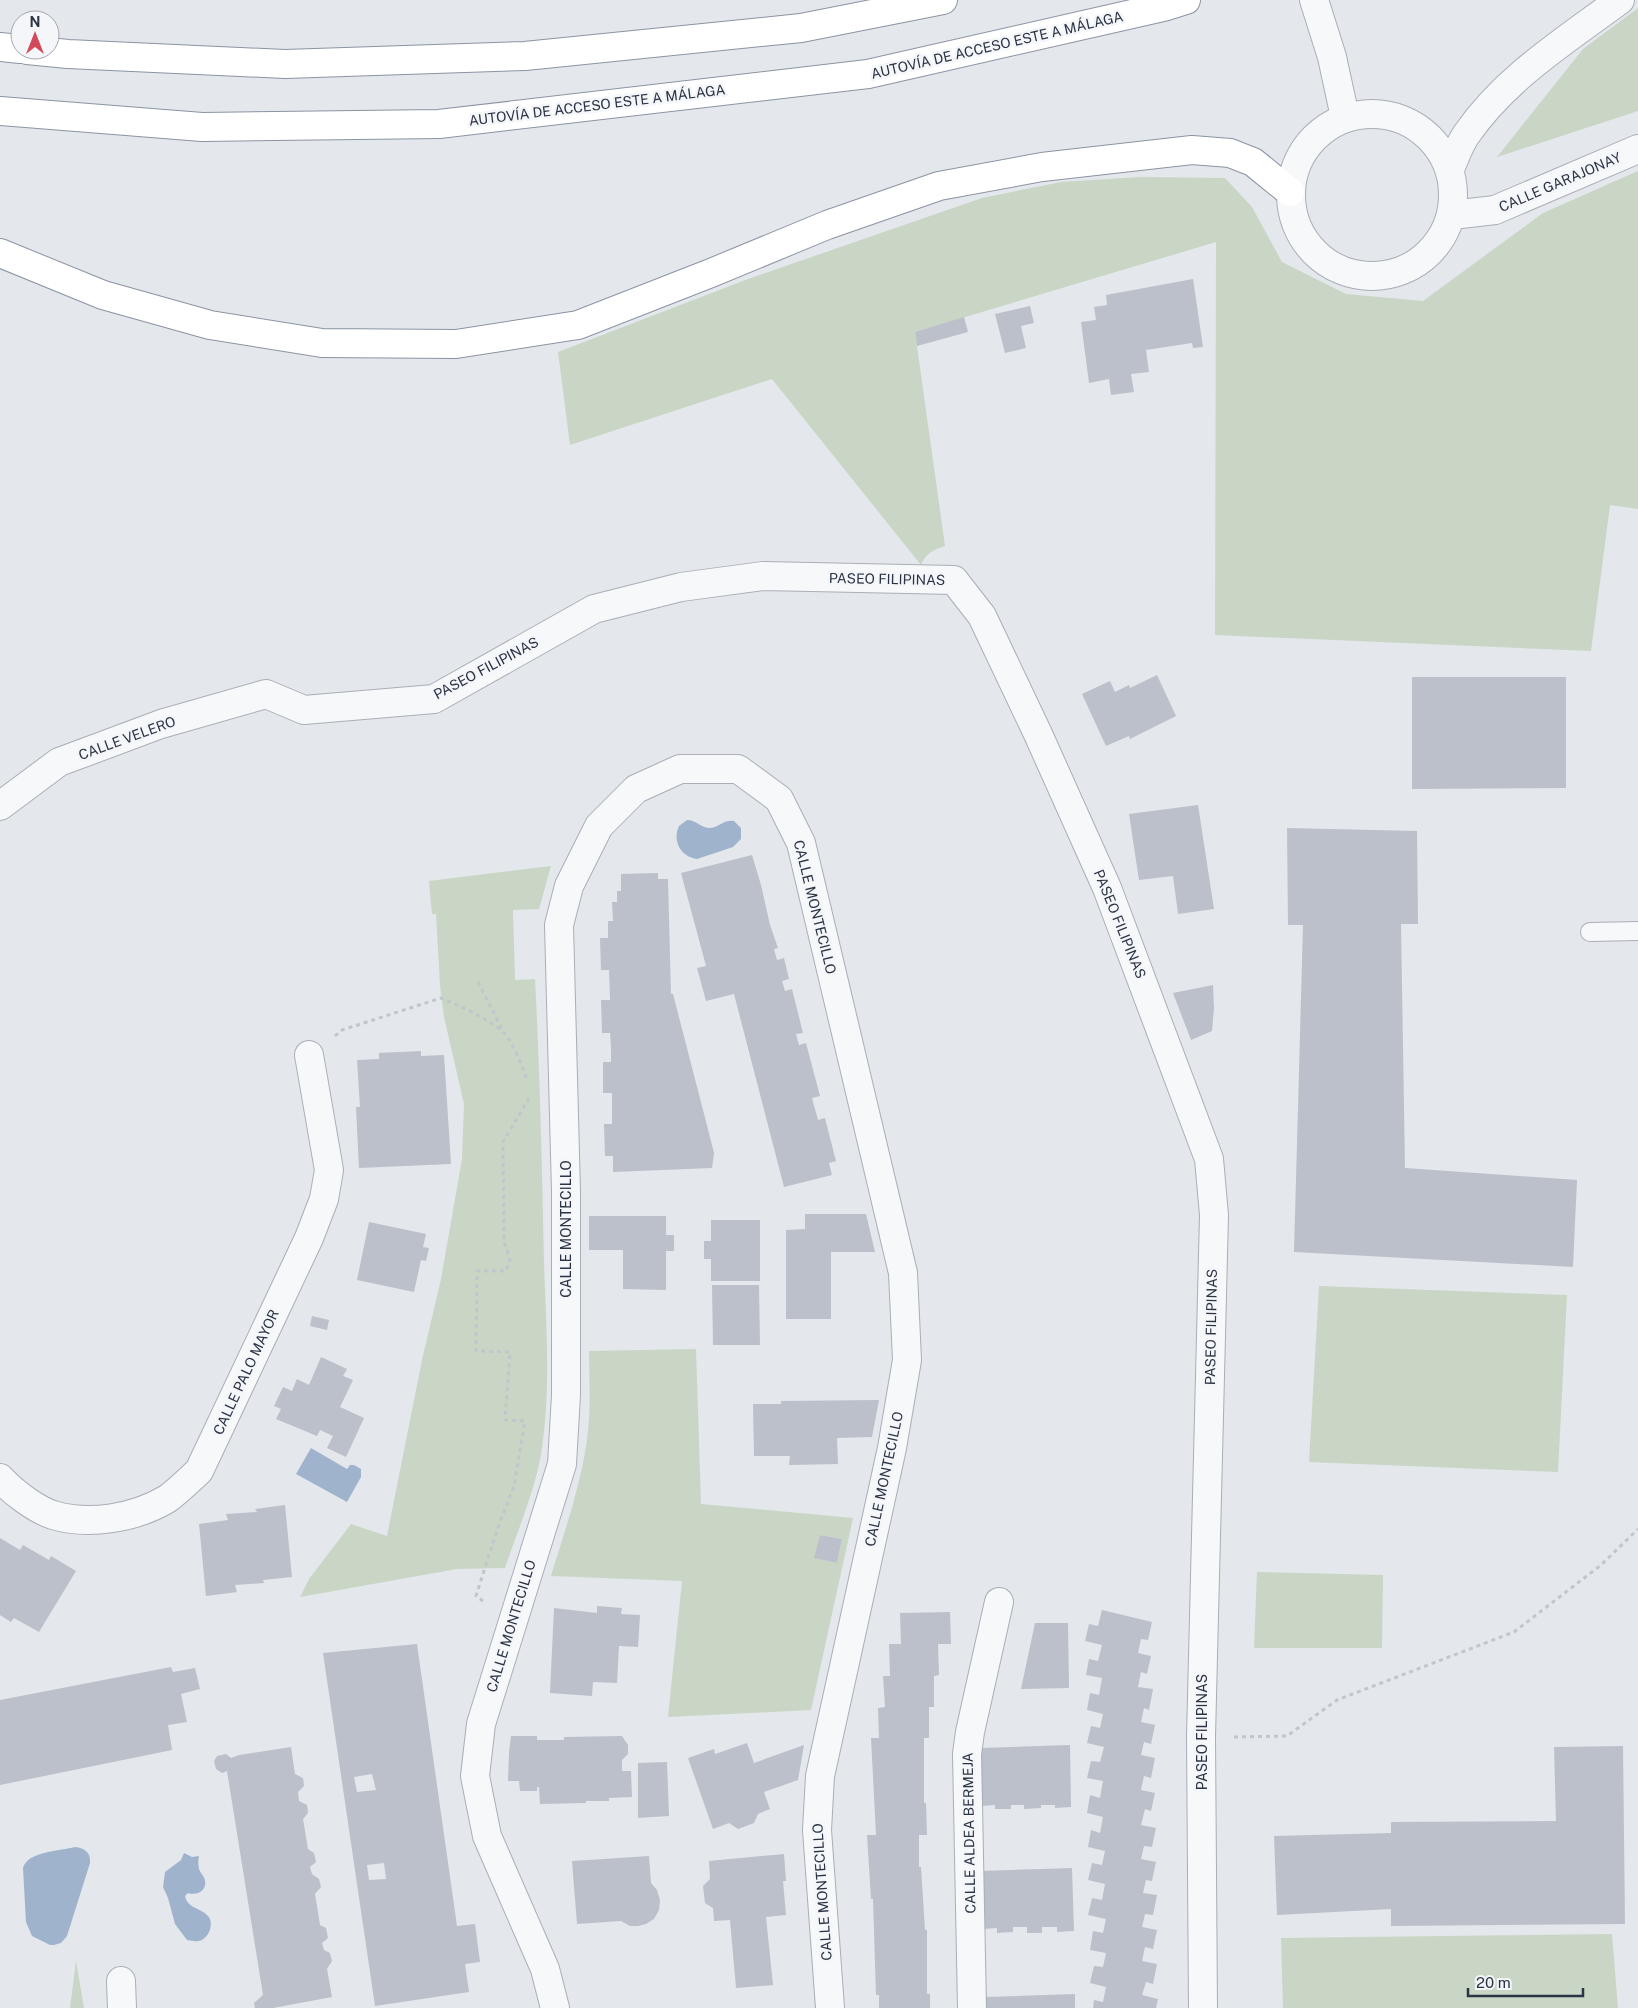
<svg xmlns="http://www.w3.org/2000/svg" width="1638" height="2008" font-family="'Public Sans',sans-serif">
  <rect width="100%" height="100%" fill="#e4e7ec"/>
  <!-- green -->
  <g fill="#c9d6c5" fill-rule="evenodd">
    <path d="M1638,8V111L1497,157L1583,49Z"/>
    <path d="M1638,171V509L1610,505L1591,651L1215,635L1216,242L915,332L945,546C934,549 925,554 921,565L772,379L570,445L558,352L748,279L982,198L1061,182L1140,177L1225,178L1252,207L1282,262L1346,294L1423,301L1543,213Z"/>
    <path d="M551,866L539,909L513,910L515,980L535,979C540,1073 542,1168 544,1263C546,1324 551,1387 542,1448C536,1489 518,1529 505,1568L457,1569L300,1597L309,1579L351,1524L387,1536L422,1360L441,1279L462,1159L464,1104L444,1017L440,985L436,914H432L429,881Z"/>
    <path d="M1319,1286L1567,1295L1558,1472L1309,1462Z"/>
    <path d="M696,1349L701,1504L853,1518L811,1710L668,1717L682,1581L551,1576C565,1530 583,1479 588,1431C591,1405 589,1377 589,1351ZM820,1535L842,1539L837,1563L815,1558Z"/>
    <path d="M1257,1572L1383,1575L1382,1648H1254Z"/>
    <path d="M1612,1934L1618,2008H1283L1281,1938Z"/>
    <path d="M76,1961L84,2008H70Z"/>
  </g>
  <!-- water -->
  <g fill="#9fb4cc">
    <path d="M687,820C696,820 701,828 710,828C720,827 724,819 734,821L741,828V839L733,847L697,859C681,857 672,841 679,826Z"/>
    <path d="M311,1448L347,1469L350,1465H354L361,1469V1477L347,1502L296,1474Z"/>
    <path d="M75,1847C85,1848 91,1853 90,1863L67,1936L61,1943L54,1945H50L32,1936L26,1922L23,1868C28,1851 60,1851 75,1847Z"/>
    <path d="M184,1853L192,1857L199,1856C198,1860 198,1864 199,1869C200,1873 204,1876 205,1880C207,1891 197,1896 188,1893L185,1896C188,1909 200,1907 208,1916C214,1923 210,1935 202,1940C197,1942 192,1941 187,1940L175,1924L168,1898L163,1887L165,1872L181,1860Z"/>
  </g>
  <!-- building -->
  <g fill="#bbc0ca" fill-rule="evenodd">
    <path d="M1193,279L1203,347L1193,348L1192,343L1146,350L1149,372L1131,374L1134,392L1111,395L1109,379L1089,383L1081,322L1096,320L1094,307L1107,305L1106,295Z"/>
    <path d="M1030,306L1034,323L1021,326L1026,348L1005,353L995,314Z"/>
    <path d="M964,317L968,332L917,346L915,332Z"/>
    <path d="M1157,675L1176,716L1130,739L1129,736L1106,746L1082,694L1110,681L1115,692L1129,685L1130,688Z"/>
    <path d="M1412,677H1566V788L1412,789Z"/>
    <path d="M1198,805L1214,909L1178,914L1173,876L1139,880L1129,814Z"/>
    <path d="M1287,828L1417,831L1418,924H1401L1405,1168L1577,1180L1573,1267L1294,1252L1303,925H1288Z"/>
    <path d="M752,855L761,885L770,925L778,948L774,949L777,960L784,958L789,979L782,981L785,991L792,989L803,1033L796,1034L799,1045L806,1043L820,1096L812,1098L818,1120L825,1118L836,1161L829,1163L832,1175L784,1187L734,994L706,1001L697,968L706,966L681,873Z"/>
    <path d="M658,873V879H668L671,994H673L710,1137L714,1153L712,1168L613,1172V1156H605L604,1124H612V1093H603V1062H611V1047L610,1033H602L601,1000H610L609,970H601L600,938H608V921H613L612,902H617V891H621V874Z"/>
    <path d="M1213,985L1214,1008L1212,1031L1191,1040L1173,993Z"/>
    <path d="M421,1051V1056L444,1055L451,1164L359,1168L356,1107H360L357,1060L379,1059V1053Z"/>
    <path d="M805,1214H866L875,1252H831V1319H786V1230L805,1229Z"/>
    <path d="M589,1216H666V1235H674V1251H666V1290L623,1289V1250H589Z"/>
    <path d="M711,1220H760V1281H711V1259H704V1241H711Z"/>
    <path d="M369,1222L426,1234L423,1247L429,1248L426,1261L421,1260L414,1292L357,1280Z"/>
    <path d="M712,1285H759L760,1345H713Z"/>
    <path d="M312,1316L329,1320L327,1330L310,1326Z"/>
    <path d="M321,1357L347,1369L343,1376L353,1380L340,1407L364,1418L346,1457L327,1448L333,1436L320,1430L317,1436L276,1419L281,1409L274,1406L283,1387L292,1391L297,1379L309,1385Z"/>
    <path d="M879,1400L872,1437L837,1438L838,1464L789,1465L790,1456H754L753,1404H781V1401Z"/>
    <path d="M285,1505L292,1577L263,1580L264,1583L235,1585L237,1592L206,1596L199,1524L228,1520L226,1514L257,1512L255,1509Z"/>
    <path d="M820,1535L842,1539L837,1563L814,1558Z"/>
    <path d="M0,1538L20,1550L23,1545L49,1560L51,1556L76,1571L39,1632L14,1618L11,1622L0,1615Z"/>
    <path d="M597,1606L622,1608L621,1614L640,1615L638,1647L619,1646L617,1683L593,1682L592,1696L550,1693L554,1608L597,1613Z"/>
    <path d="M1102,1610L1152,1622L1148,1640L1141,1639L1138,1653L1151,1656L1147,1674L1141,1672L1138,1687L1153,1689L1149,1710L1144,1708L1141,1722L1155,1725L1151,1744L1144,1742L1141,1755L1155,1758L1151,1778L1144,1776L1141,1790L1155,1793L1151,1811L1145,1809L1141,1825L1156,1828L1152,1847L1144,1846L1141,1859L1156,1862L1152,1881L1146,1880L1143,1893L1157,1895L1153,1915L1145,1914L1142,1927L1157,1930L1153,1949L1145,1947L1142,1961L1157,1964L1153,1984L1146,1982L1142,1995L1158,1999L1156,2008H1093L1094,2000L1103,2002L1106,1987L1090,1983L1094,1966L1103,1967L1106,1953L1090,1950L1093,1931L1103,1933L1106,1919L1088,1915L1092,1898L1102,1900L1105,1884L1088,1880L1092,1863L1102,1865L1105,1851L1088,1847L1091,1830L1100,1833L1103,1817L1087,1813L1090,1795L1100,1798L1103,1781L1087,1778L1091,1761L1100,1762L1104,1747L1087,1743L1091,1726L1100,1728L1103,1714L1087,1710L1090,1693L1099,1695L1102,1678L1086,1675L1089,1659L1098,1661L1102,1645L1085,1641L1089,1624L1098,1626Z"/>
    <path d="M950,1612L951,1644H938L939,1675L934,1676V1707H929V1738H924V1803H926L927,1835H919V1867H921L925,1930H927V1994H930V2008H879V1995H876L873,1899H871L867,1835H876L871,1738H879L878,1708L885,1707L883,1676H890L889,1644H901L900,1613Z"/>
    <path d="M1035,1623H1068L1069,1688L1021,1689Z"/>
    <path d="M417,1644L457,1926L475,1924L480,1962L465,1964L469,1992L375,2006L323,1653ZM372,1774L376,1790L357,1792L354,1777ZM384,1863L386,1879L369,1880L367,1865Z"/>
    <path d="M171,1667L173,1672L195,1668L200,1689L181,1694L187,1722L168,1725L172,1750L0,1785V1700Z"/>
    <path d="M511,1736H537V1740H564V1737L622,1736L628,1745V1754L622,1760V1771H631L632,1797L609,1798V1801H586V1803L540,1804L539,1787H537V1791H520L519,1781H508L509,1752Z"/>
    <path d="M747,1743L754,1763L804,1745L798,1780L764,1792L770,1809L758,1814L754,1823L738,1829L729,1823L713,1829L688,1758L714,1749L715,1754Z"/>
    <path d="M1070,1745L1071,1807L1055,1808V1805H1041V1808L1024,1809V1805H1011V1809H995V1805L981,1806V1748Z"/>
    <path d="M1623,1746L1625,1924L1391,1926V1909L1277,1915L1274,1836L1391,1833V1822L1556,1821L1554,1747Z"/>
    <path d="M291,1747L295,1774L303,1778L304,1786L298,1792L299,1801L307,1805L308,1813L303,1819L308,1849L314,1853L316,1862L310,1867L312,1874L319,1879L321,1887L315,1894L320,1925L326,1928L328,1938L322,1943L324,1950L330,1953L332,1961L327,1969L332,1997L273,2008H255L254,2003L263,1995L227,1771L222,1773L216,1769L214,1761L217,1756L226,1754L231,1758L239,1755Z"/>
    <path d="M667,1762L669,1816L638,1818V1763Z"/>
    <path d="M784,1854L786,1881H783L786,1915L766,1917L773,1985L736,1988L730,1920L714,1921L713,1908L705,1903L703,1886L710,1879L709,1861Z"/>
    <path d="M649,1856L651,1883L657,1890L660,1900L659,1910L654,1919L646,1924L638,1926H630L621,1921L577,1924L572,1861Z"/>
    <path d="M1072,1868L1074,1931L1057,1932V1927H1042V1933H1027V1927H1013V1932L997,1933V1928L983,1929L982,1871Z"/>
    <path d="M1075,1994V2008H984V1997Z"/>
  </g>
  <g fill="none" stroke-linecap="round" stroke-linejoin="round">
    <defs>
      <path id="service" d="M1590,932L1638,931"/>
      <g id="minor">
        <path d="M1452,215L1495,210L1638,149"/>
        <path d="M0,806L59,762L161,724L266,694L304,710L434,699L594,609L681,587L763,576L954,580L982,616L1038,734L1107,888L1209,1159L1214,1215L1201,1737L1203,2008"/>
        <path d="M0,1478C13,1492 35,1509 53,1515C89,1526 135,1518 167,1499C178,1491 189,1480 199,1471L309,1238L324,1199L329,1170L309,1055"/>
        <path d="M121,1981L122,2008"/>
        <path d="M555,2008L545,1969L487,1836L475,1776L481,1724L562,1464L566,1395V1192L559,925L569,886L599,826L636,789L680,769H738L779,799L801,843L903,1273L907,1360L892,1448L820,1776L817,1830L830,2008"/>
        <path d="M972,2008L967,1754L970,1732L999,1602"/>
      </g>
      <g id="tertiary">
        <path d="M1314,0L1332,57L1345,117"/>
        <circle cx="1372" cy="195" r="81"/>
        <path d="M1450,169C1455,158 1459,145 1466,135C1505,78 1566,40 1620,0"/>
      </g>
      <g id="trunk">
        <path d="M0,47L20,49"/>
        <path d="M27,50L68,54L285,64L525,56L801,28L943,0"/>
        <path d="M0,111L202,127L439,124L868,74L1167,6L1186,0"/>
        <path d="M0,253L103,295L210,325L322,343L456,344L578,325L711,273L827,225L939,186L1042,167L1192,150L1230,153L1253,162L1290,192"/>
      </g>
    </defs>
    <!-- service casing -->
    <use href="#service" stroke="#a9aeb7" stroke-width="20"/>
    <!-- minor casing -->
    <use href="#minor" stroke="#a9aeb7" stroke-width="30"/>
    <!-- tertiary casing -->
    <use href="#tertiary" stroke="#a9aeb7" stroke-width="30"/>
    <!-- trunk casing -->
    <use href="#trunk" stroke="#8b94a3" stroke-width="30"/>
    <!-- path -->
    <g stroke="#c2c5cb" stroke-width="3" stroke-dasharray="4 4" stroke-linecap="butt">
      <path d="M478,982L503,1031"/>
      <path d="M335,1036L342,1030L441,998C458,1005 489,1019 503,1032C512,1040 523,1068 527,1080"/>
      <path d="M483,1601L476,1596L497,1530L514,1486L525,1421L505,1420L510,1352L476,1351L477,1271H506L510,1259L504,1242L503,1142L529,1098"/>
      <path d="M1234,1737L1287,1736L1337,1700L1514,1632L1601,1565L1638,1529"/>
    </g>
    <!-- service -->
    <use href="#service" stroke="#f7f8fa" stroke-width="18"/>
    <!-- minor -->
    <use href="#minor" stroke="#f7f8fa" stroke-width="28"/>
    <!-- tertiary -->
    <use href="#tertiary" stroke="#f7f8fa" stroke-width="28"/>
    <!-- trunk -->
    <use href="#trunk" stroke="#fff" stroke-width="28"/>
  </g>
  <g text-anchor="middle" stroke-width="5" stroke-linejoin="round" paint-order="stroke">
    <!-- street labels -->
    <g font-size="14" fill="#2b3445" stroke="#f4f6f9">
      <text transform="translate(997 45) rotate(-13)" y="5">AUTOVÍA DE ACCESO ESTE A MÁLAGA</text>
      <text transform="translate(597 105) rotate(-7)" y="5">AUTOVÍA DE ACCESO ESTE A MÁLAGA</text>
      <text transform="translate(1560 182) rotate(-23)" y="5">CALLE GARAJONAY</text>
      <text transform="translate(887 579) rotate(1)" y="5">PASEO FILIPINAS</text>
      <text transform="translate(486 668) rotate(-28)" y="5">PASEO FILIPINAS</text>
      <text transform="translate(127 738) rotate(-20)" y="5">CALLE VELERO</text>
      <text transform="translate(815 907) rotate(76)" y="5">CALLE MONTECILLO</text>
      <text transform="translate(1120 924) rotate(68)" y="5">PASEO FILIPINAS</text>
      <text transform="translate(566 1229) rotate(-90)" y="5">CALLE MONTECILLO</text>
      <text transform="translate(1211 1327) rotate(-89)" y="5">PASEO FILIPINAS</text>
      <text transform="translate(246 1372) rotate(-65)" y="5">CALLE PALO MAYOR</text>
      <text transform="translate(884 1479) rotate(-78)" y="5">CALLE MONTECILLO</text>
      <text transform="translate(511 1626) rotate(-73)" y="5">CALLE MONTECILLO</text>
      <text transform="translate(1202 1732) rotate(-90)" y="5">PASEO FILIPINAS</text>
      <text transform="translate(969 1833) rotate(-91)" y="5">CALLE ALDEA BERMEJA</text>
      <text transform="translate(822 1892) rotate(-94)" y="5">CALLE MONTECILLO</text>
    </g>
  </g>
  <!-- north arrow -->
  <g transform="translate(35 35)"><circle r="24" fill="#f4f6f9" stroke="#a4a8b1"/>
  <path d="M0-4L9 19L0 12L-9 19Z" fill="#d1495b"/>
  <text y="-8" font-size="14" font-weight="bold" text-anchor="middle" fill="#2b3445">N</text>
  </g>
  <!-- scale -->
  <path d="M1468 1988v8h115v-8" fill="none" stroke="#2b3445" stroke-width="2.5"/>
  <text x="1476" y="1988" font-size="15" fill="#2b3445" stroke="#f4f6f9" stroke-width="4" paint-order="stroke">20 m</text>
</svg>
